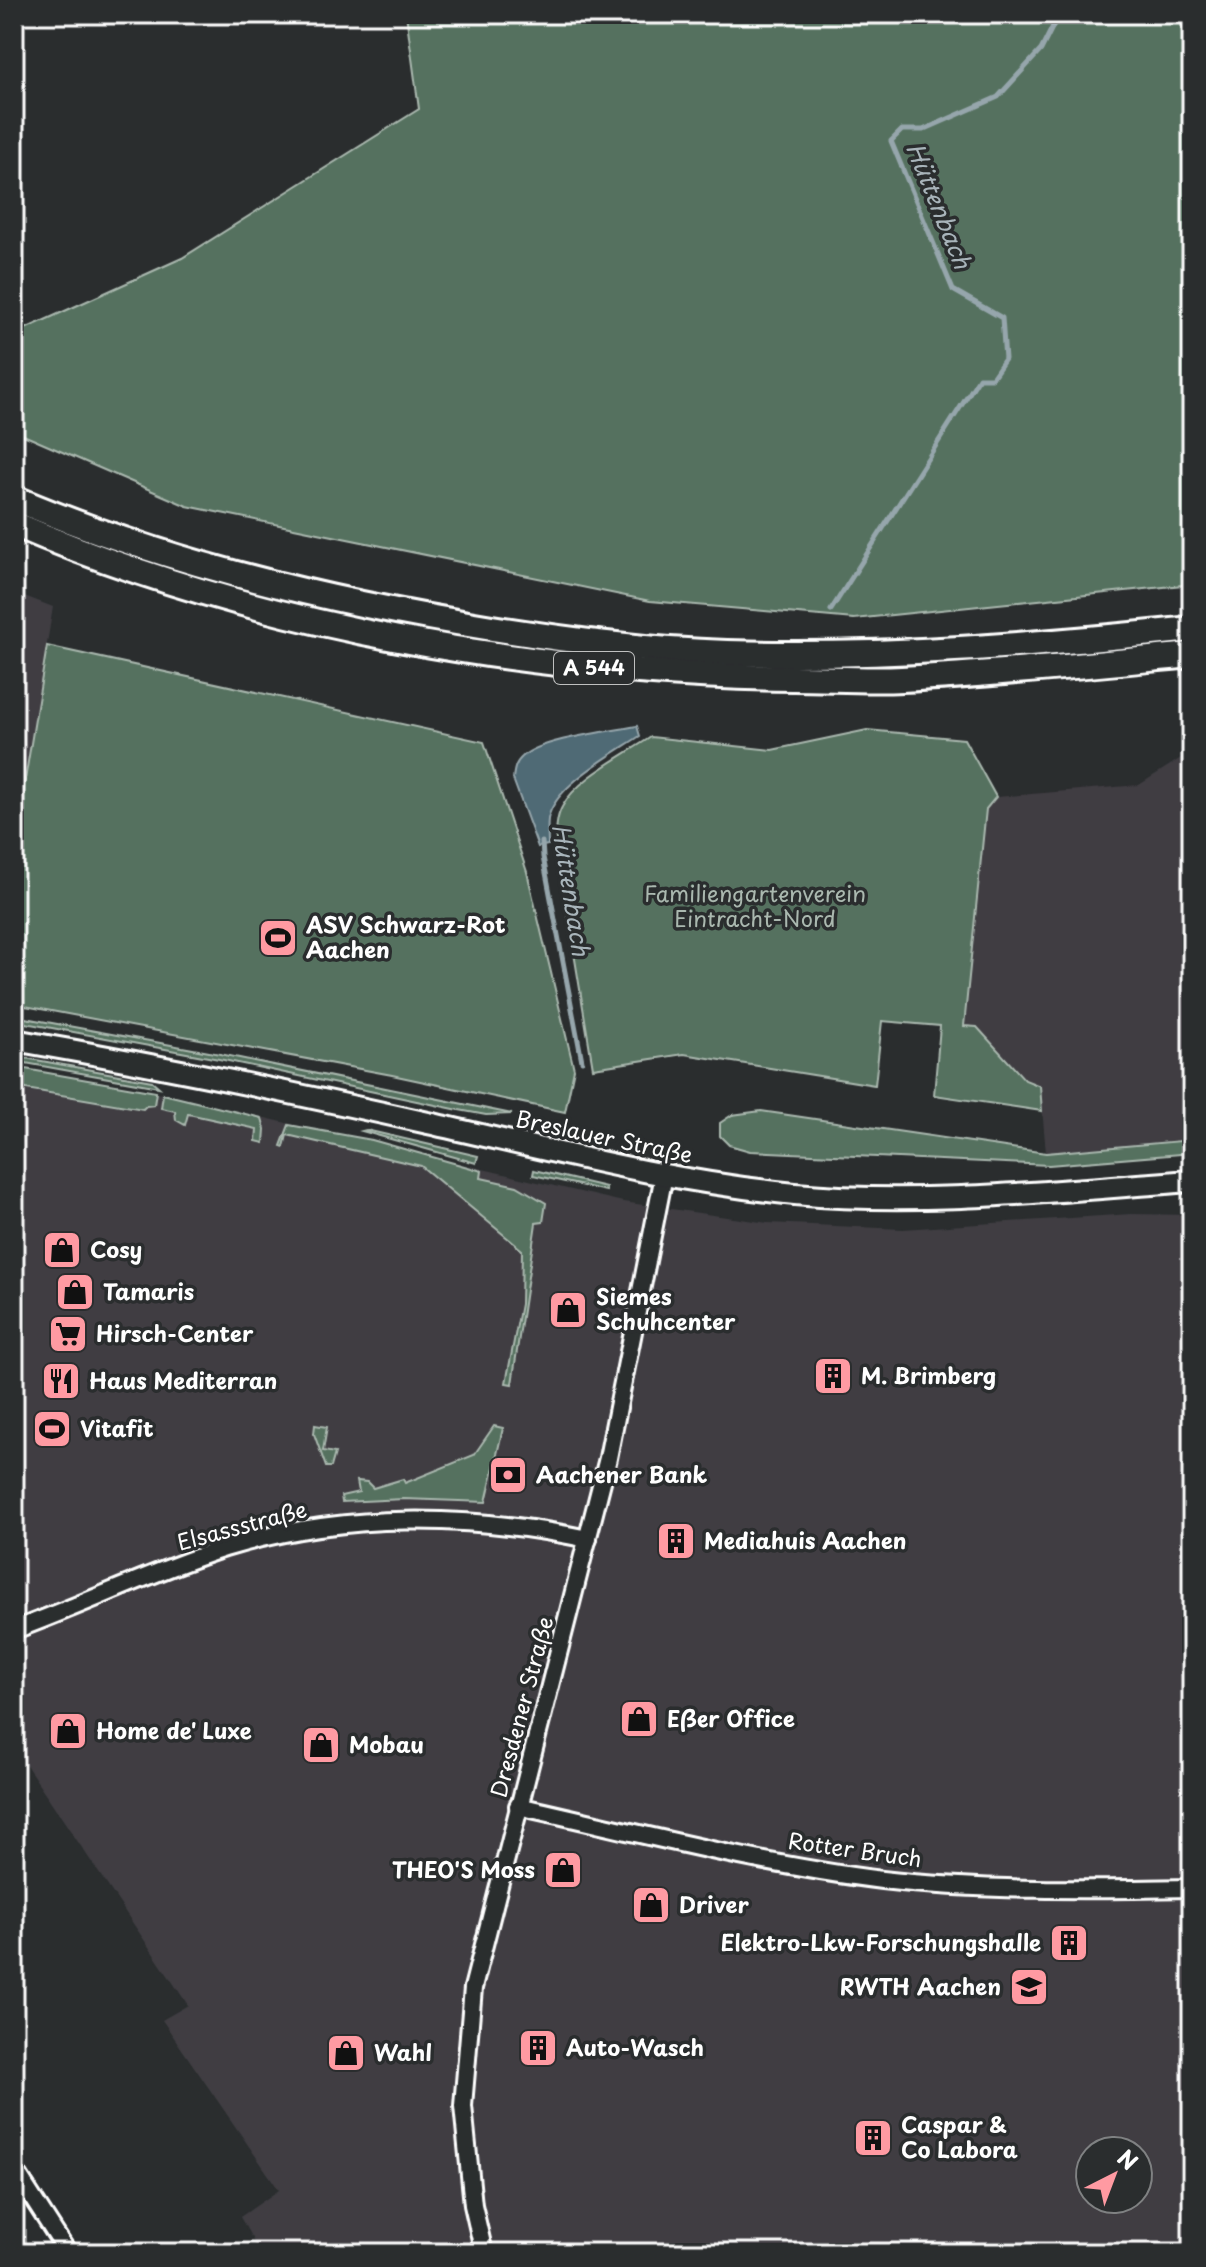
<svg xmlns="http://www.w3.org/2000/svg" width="1206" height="2267" font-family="'Playpen Sans',sans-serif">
  <rect width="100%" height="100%" fill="#2a2d2e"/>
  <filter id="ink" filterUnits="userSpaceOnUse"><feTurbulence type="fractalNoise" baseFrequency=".0125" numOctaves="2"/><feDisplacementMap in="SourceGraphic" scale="16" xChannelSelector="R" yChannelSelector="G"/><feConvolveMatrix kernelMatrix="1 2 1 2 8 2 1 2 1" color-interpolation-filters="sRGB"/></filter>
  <g filter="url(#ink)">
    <!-- built -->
    <g fill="#3f3d42" fill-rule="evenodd">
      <path d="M14,592L53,607L14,846Z"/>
      <path d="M1192,751V1140L1046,1153L1040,1086L1025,1080L977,1027H964L986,809L996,797L1139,785Z"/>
      <path d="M14,1069L163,1094L623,1202L768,1223L903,1229L1131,1214L1192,1215V2253H253L254,2242L240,2217L279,2190L162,2020L188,2005L14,1747ZM1090,2151H1138V2199H1090Z"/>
    </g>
    <!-- green -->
    <g fill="#55715f" stroke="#aab8af" stroke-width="2">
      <path d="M406,14H435L439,18L456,14H1192V584L854,619L650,601L187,506L14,431V334L182,258L419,109Z"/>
      <path d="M47,646L484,742L527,872L574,1069L565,1112L392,1075L14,1004V847Z"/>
      <path d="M867,730L964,739L996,797L986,809L964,1026L977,1027L1025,1080L1040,1086L1042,1111L934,1095L940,1026L882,1021L875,1085L684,1054L593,1068L556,844C556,831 556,818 562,807C576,779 625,755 651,737L772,750Z"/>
      <path d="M14,1016L220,1054L512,1114L486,1115L459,1110L219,1059L14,1021Z"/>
      <path d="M14,1056L152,1081L159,1087L14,1061Z"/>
      <path d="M14,1067L156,1092L154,1105L146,1106L143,1109L14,1087Z"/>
      <path d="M163,1094L262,1118L265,1129L264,1143L256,1141L257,1129L193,1115L188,1114L185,1125L176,1120L175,1111L161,1108Z"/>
      <path d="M761,1111L1046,1153L1192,1140V1153L1049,1165L750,1151L729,1145L720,1136V1123L732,1115Z"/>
      <path d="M289,1125L372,1140L482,1171L481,1178L517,1186L546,1203L543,1222L536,1223L512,1384L506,1383L521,1304L522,1250L421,1166L287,1135L284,1147L281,1146Z"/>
      <path d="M366,1130L478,1156L476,1163L362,1131Z"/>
      <path d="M534,1170L606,1187V1191L533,1175Z"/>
      <path d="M315,1425L327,1427L323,1451L335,1453L331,1467H326L314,1434Z"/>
      <path d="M494,1426L503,1428L486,1502L404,1499L342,1502L341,1496L359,1492L357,1481L367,1482L373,1488L403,1479L405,1483L474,1455Z"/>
    </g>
    <!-- water -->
    <path fill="#506a75" stroke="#96a6ac" stroke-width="2" d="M637,726L640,736C613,754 554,786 548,819C547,827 548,837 548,845L538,847L513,779C514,770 515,763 522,757C540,739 611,731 637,726Z"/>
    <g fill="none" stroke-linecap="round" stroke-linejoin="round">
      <!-- stream -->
      <g stroke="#96a6ac" stroke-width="5">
        <path d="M831,610L979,378H992L1005,359L1002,318L953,290L891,141L902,130H923L998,97L1041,50L1059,14"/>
        <path d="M542,842L543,857L582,1061"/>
      </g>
      <defs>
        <g id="minor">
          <path d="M14,1630C85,1604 153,1571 225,1548C342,1512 469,1514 588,1539"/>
          <path d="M518,1806C639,1833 760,1865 882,1880C984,1891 1090,1890 1192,1888"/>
          <path d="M14,2169L68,2253"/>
          <path d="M484,2253L473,2205L463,2106L473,1988L608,1458L664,1175"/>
        </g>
        <path id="major" d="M14,1040C153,1064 290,1092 428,1123C549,1150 671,1182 795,1194C928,1206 1060,1190 1192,1181"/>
        <g id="highway">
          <path d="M14,498C166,563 329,602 492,628C569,640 648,651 727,653C882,658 1037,645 1192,629"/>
          <path d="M14,524C255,627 532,675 793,678C829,678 866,681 902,679C999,674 1096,664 1192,655"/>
        </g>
      </defs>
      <!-- minor casing -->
      <use href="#minor" stroke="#fff" stroke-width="22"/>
      <!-- major casing -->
      <use href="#major" stroke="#fff" stroke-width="26"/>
      <!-- highway casing -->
      <use href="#highway" stroke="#fff" stroke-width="30"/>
      <!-- minor -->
      <use href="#minor" stroke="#2a2d2e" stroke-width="16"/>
      <!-- major -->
      <use href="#major" stroke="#2a2d2e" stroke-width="20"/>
      <!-- highway -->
      <use href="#highway" stroke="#2a2d2e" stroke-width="24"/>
    </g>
  </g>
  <!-- icons -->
  <defs>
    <symbol id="stadium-square" viewBox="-11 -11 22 22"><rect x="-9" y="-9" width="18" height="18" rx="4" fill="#ff9aa2" stroke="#2a2d2e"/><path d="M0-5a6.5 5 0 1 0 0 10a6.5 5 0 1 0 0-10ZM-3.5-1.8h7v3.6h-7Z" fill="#111"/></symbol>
    <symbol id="shop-square" viewBox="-11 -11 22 22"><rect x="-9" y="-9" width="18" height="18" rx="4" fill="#ff9aa2" stroke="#2a2d2e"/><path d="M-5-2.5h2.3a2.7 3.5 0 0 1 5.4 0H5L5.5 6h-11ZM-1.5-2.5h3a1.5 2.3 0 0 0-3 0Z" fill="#111"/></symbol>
    <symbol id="supermarket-square" viewBox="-11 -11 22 22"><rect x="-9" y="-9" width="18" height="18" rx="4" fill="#ff9aa2" stroke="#2a2d2e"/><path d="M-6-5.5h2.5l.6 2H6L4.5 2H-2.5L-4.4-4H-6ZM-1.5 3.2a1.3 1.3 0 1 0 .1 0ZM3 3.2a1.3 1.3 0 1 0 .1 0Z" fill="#111"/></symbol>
    <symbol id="building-square" viewBox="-11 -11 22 22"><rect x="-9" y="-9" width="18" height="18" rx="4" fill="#ff9aa2" stroke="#2a2d2e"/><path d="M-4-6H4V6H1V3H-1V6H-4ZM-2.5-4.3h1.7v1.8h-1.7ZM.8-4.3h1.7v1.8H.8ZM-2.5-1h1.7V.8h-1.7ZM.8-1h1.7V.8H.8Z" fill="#111"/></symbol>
    <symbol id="restaurant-square" viewBox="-11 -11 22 22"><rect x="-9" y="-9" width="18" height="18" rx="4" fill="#ff9aa2" stroke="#2a2d2e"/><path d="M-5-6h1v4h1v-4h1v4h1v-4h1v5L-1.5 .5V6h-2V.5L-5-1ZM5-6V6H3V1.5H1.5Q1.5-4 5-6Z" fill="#111"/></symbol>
    <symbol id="bank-square" viewBox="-11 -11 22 22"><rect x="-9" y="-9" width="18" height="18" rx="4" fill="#ff9aa2" stroke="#2a2d2e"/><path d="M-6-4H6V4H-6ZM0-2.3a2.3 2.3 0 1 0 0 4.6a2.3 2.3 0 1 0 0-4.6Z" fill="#111"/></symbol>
    <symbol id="university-square" viewBox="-11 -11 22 22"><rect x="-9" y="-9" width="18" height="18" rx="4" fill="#ff9aa2" stroke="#2a2d2e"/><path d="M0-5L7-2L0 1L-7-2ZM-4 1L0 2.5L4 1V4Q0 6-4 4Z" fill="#111"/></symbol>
  </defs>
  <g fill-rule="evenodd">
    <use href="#stadium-square" x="256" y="916" width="44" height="44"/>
    <use href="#shop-square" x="40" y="1228" width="44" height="44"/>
    <use href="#shop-square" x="53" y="1270" width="44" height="44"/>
    <use href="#shop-square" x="546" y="1288" width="44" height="44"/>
    <use href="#supermarket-square" x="46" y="1312" width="44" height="44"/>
    <use href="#building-square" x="811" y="1354" width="44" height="44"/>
    <use href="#restaurant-square" x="39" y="1359" width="44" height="44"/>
    <use href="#stadium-square" x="30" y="1407" width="44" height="44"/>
    <use href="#bank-square" x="486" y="1453" width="44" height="44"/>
    <use href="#building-square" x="654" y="1519" width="44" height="44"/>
    <use href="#shop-square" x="617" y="1697" width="44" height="44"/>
    <use href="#shop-square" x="46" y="1709" width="44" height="44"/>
    <use href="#shop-square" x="299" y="1723" width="44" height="44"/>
    <use href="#shop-square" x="541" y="1848" width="44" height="44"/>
    <use href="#shop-square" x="629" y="1883" width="44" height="44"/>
    <use href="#building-square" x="1047" y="1921" width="44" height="44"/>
    <use href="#university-square" x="1007" y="1965" width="44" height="44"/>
    <use href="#building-square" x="516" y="2026" width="44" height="44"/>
    <use href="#shop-square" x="324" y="2031" width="44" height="44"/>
    <use href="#building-square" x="851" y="2116" width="44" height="44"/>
  </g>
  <g text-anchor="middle" stroke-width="7" stroke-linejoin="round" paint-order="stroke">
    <!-- shield labels -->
    <rect fill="#2a2d2e" stroke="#bfc0c0" stroke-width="2" x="554" y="652" width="80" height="32" rx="6"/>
    <g font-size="20" font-weight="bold" fill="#fff">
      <text x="594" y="675">A 544</text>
    </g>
    <!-- park labels -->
    <g font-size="22" fill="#aab8af" stroke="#2a2d2e">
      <text x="755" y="902">Familiengartenverein<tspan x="755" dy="25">Eintracht-Nord</tspan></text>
    </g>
    <!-- poi labels -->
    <g font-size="22" font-weight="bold" fill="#fff" stroke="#2a2d2e" text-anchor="start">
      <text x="306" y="933">ASV Schwarz-Rot<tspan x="306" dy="25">Aachen</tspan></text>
      <text x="90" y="1258">Cosy</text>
      <text x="103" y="1300">Tamaris</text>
      <text x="596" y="1305">Siemes<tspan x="596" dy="25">Schuhcenter</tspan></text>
      <text x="96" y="1342">Hirsch-Center</text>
      <text x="861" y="1384">M. Brimberg</text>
      <text x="89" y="1389">Haus Mediterran</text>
      <text x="80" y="1437">Vitafit</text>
      <text x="536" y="1483">Aachener Bank</text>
      <text x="704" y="1549">Mediahuis Aachen</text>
      <text x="667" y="1727">Eßer Office</text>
      <text x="96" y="1739">Home de' Luxe</text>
      <text x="349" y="1753">Mobau</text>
      <text x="535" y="1878" text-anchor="end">THEO'S Moss</text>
      <text x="679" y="1913">Driver</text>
      <text x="1041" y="1951" text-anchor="end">Elektro-Lkw-Forschungshalle</text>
      <text x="1001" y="1995" text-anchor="end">RWTH Aachen</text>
      <text x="566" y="2056">Auto-Wasch</text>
      <text x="374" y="2061">Wahl</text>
      <text x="901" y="2133">Caspar &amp;<tspan x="901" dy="25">Co Labora</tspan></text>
    </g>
    <!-- street labels -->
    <g font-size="22" fill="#fff" stroke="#2a2d2e">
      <text transform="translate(604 1137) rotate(12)" y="8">Breslauer Straße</text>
      <text transform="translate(242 1526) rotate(-15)" y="8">Elsassstraße</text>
      <text transform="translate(522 1707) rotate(-75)" y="8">Dresdener Straße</text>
      <text transform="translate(855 1850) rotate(8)" y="8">Rotter Bruch</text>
    </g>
    <!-- water labels -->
    <g font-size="24" font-style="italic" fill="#a8b4ba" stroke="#2a2d2e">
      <text transform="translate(938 206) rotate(68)" y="8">Hüttenbach</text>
      <text transform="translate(570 890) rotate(81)" y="8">Hüttenbach</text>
    </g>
  </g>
  <!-- margin -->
  <rect width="1206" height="2267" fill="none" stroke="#2a2d2e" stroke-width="48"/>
  <rect x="24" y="24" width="1158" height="2219" fill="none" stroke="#fff" stroke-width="3" filter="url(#ink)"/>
  <!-- north arrow -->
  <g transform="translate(1114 2175) rotate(42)"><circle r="38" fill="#2a2d2e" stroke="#7f8182" stroke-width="2"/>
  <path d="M0-6L14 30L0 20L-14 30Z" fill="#ff9aa2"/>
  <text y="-12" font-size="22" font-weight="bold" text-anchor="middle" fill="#ffffff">N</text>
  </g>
</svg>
